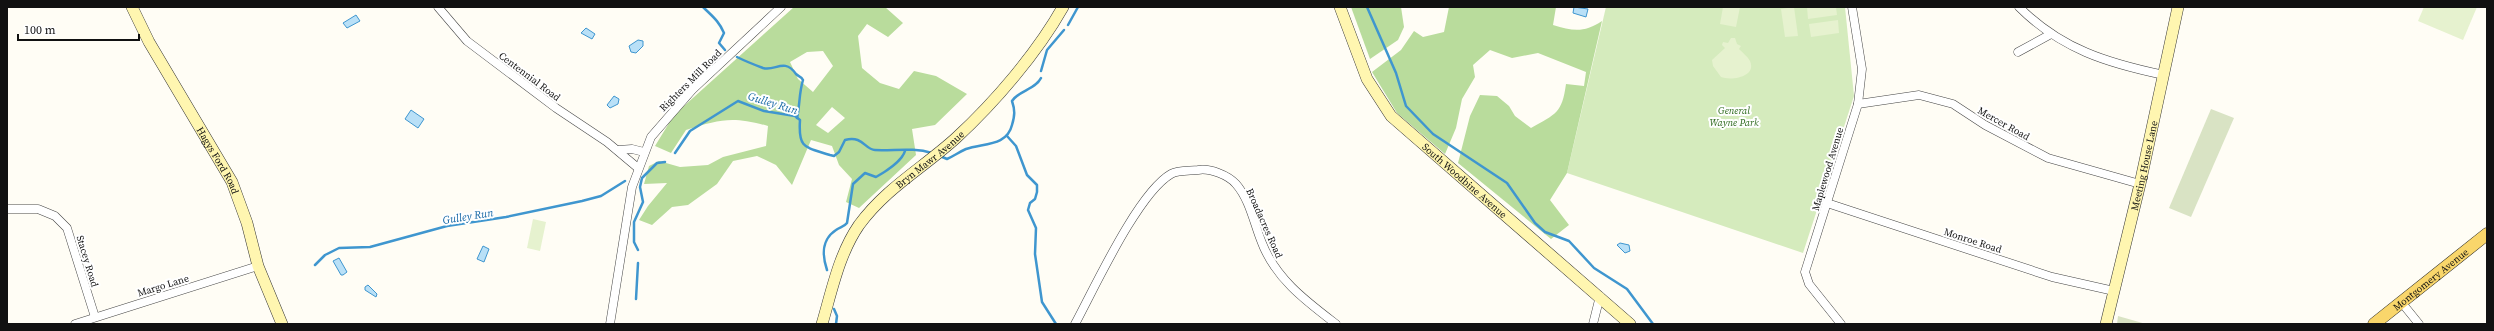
<svg xmlns="http://www.w3.org/2000/svg" width="2494" height="331" font-family="'Source Serif 4',serif">
  <rect width="100%" height="100%" fill="#fffdf5"/>
  <!-- green -->
  <path fill="#d5ebbd" d="M1606,7H1845L1854,96L1803,253L1567,173Z"/>
  <!-- forest -->
  <g fill="#b9dc9c" fill-rule="evenodd">
    <path d="M794,7H885L903,23L888,37L867,24L858,36L862,68L880,83L899,89L914,71L936,76L967,94L935,125L912,129L916,155L859,208L846,202L852,179L839,165L832,146L811,140L792,185L776,165L757,156L733,161L717,184L688,205L672,207L652,225L639,220L648,206L667,183L644,184L649,166L659,161L680,167L708,165L723,157L766,146L768,126C733,116 720,119 686,130L671,153L655,146L674,115ZM823,51L833,66L813,92L798,79L790,62L807,52ZM832,107L845,118L828,133L816,125Z"/>
    <path d="M1351,7H1401L1404,27L1398,40L1370,59Z"/>
    <path d="M1449,7H1556L1553,25C1573,31 1584,33 1602,21L1567,173L1550,200L1569,225L1551,239L1458,163L1470,116L1480,95L1497,96L1509,106L1515,116L1531,128C1556,114 1562,113 1566,84L1584,86L1586,72L1538,53L1512,58L1490,50L1473,65L1475,77L1462,99L1456,128L1445,154L1397,113L1372,72L1401,50L1414,31L1423,37L1444,32Z"/>
  </g>
  <!-- cemetery -->
  <g fill="#d9e3c4">
    <path d="M2211,109L2234,118L2191,217L2169,208Z"/>
    <path d="M2118,316L2146,324H2117Z"/>
  </g>
  <!-- pitch -->
  <g fill="#e6f2cf">
    <path d="M1723,7H1740L1736,27L1720,24Z"/>
    <path d="M1794,7L1798,36L1785,37L1781,9Z"/>
    <path d="M1807,7H1836L1837,15L1808,19Z"/>
    <path d="M2424,7H2477L2463,40L2418,21Z"/>
    <path d="M1838,20L1839,33L1811,37L1809,24Z"/>
    <path d="M1731,38H1735L1737,44L1741,46L1739,49C1742,52 1748,57 1750,61C1757,77 1731,81 1721,77L1713,66L1712,60L1725,48L1722,45L1723,42L1728,43Z"/>
    <path d="M533,219L546,222L540,251L527,248Z"/>
  </g>
  <!-- water -->
  <g fill="#b9e0f7" stroke="#3f96cf">
    <path d="M1574,7L1588,9L1586,17L1573,13Z"/>
    <path d="M356,15L360,21L347,28L343,23Z"/>
    <path d="M586,28L595,34L592,39L581,33Z"/>
    <path d="M638,40L643,41V46L636,53L631,52L629,46Z"/>
    <path d="M614,96L619,99L618,104L610,108L607,105Z"/>
    <path d="M411,110L424,119L418,128L405,119Z"/>
    <path d="M1620,243L1629,245L1630,251L1625,253L1617,245Z"/>
    <path d="M483,246L489,249L484,262L477,259Z"/>
    <path d="M339,258L347,272L343,275H341L333,261Z"/>
    <path d="M368,285L377,294L376,297L365,290V287Z"/>
  </g>
  <g fill="none" stroke-linecap="round" stroke-linejoin="round">
    <!-- stream -->
    <g stroke="#3f96cf" stroke-width="2.5">
      <path d="M703,7C712,16 719,21 724,33L719,43L725,50"/>
      <path d="M1367,7L1396,73L1406,106L1433,134L1507,183L1535,223L1545,232L1569,241L1594,268L1627,289L1653,324"/>
      <path d="M1068,25L1078,7"/>
      <path d="M737,57C745,61 755,65 763,68C775,72 784,57 796,74C799,77 801,76 803,80C799,93 800,104 797,118"/>
      <path d="M1041,71L1047,50L1064,30"/>
      <path d="M1007,136L1016,146L1027,175L1037,185V192L1035,199L1030,203L1028,210L1036,228L1035,254L1042,302L1056,324"/>
      <path d="M675,153L690,131L738,101L764,111L795,116L800,120C798,149 805,147 830,155L834,156L839,152L845,140C863,135 865,150 875,150C894,151 913,147 932,153"/>
      <path d="M940,156L947,159C954,156 959,152 966,149C984,143 1007,146 1012,125C1015,115 1015,110 1012,101C1019,90 1035,90 1041,78"/>
      <path d="M638,250L634,242V222L643,202L640,187L642,178L657,163L665,162"/>
      <path d="M315,265L325,255L339,248L370,247L447,226L506,217L582,201L601,196L625,181"/>
      <path d="M827,270C822,255 821,240 836,230C840,227 844,227 847,223L853,184L865,173L876,177C885,172 902,161 905,151"/>
      <path d="M636,299L638,263"/>
      <path d="M834,309L837,316L836,324"/>
    </g>
    <defs>
      <g id="street">
        <path d="M438,7L467,41L556,108L607,142L638,168"/>
        <path d="M2019,7C2061,49 2107,63 2164,75"/>
        <path d="M2018,52L2051,34"/>
        <path d="M1858,104L1919,95L1953,104L1985,125L2048,158L2140,184"/>
        <path d="M618,150L632,149L644,152"/>
        <path d="M1827,203L2052,277L2114,291"/>
        <path d="M7,209H38L55,216L67,228L95,317"/>
        <path d="M2402,303L2419,324"/>
        <path d="M75,324L258,266"/>
        <path d="M610,324L632,187L651,137L692,90L781,7"/>
        <path d="M1075,324C1095,287 1138,193 1171,174C1178,170 1190,171 1198,170C1210,168 1228,175 1236,184C1250,200 1254,224 1262,243C1276,279 1306,301 1336,324"/>
        <path d="M1593,324L1600,296"/>
        <path d="M1841,324L1809,284L1805,272L1858,104L1862,69L1852,7"/>
      </g>
      <g id="secondary">
        <path id="s1" d="M132,7L149,42L232,182L247,223L258,266L282,324"/>
        <path id="s2" d="M1340,7L1367,79L1391,116L1630,324"/>
        <path id="s3" d="M822,324C832,290 839,254 859,225C886,188 923,168 956,138C995,102 1037,53 1063,7"/>
        <path id="s4" d="M2106,324L2140,184L2178,7"/>
      </g>
      <g id="primary">
        <path id="s5" d="M2374,324L2487,234"/>
      </g>
    </defs>
    <!-- street casing -->
    <use href="#street" stroke="#444" stroke-width="9"/>
    <!-- secondary casing -->
    <use href="#secondary" stroke="#333" stroke-width="12"/>
    <!-- primary casing -->
    <use href="#primary" stroke="#222" stroke-width="13"/>
    <!-- street -->
    <use href="#street" stroke="#fff" stroke-width="8"/>
    <!-- secondary -->
    <use href="#secondary" stroke="#fff6b0" stroke-width="11"/>
    <!-- primary -->
    <use href="#primary" stroke="#f9d66b" stroke-width="12"/>
  </g>
  <g text-anchor="middle" stroke-width="4" stroke-linejoin="round" paint-order="stroke">
    <!-- street labels -->
    <g font-size="10" fill="#111" stroke="#fff">
      <text transform="translate(530 76) rotate(37)" y="4">Centennial Road</text>
      <text transform="translate(690 80) rotate(-45)" y="4">Righters Mill Road</text>
      <text transform="translate(2004 123) rotate(29)" y="4">Mercer Road</text>
      <text dy="4" stroke="none"><textPath href="#s3" startOffset="203">Bryn Mawr Avenue</textPath></text>
      <text dy="4" stroke="none"><textPath href="#s1" startOffset="176">Hagys Ford Road</textPath></text>
      <text dy="4" stroke="none"><textPath href="#s4" startOffset="163">Meeting House Lane</textPath></text>
      <text transform="translate(1827 169) rotate(-73)" y="4">Maplewood Avenue</text>
      <text dy="4" stroke="none"><textPath href="#s2" startOffset="219">South Woodbine Avenue</textPath></text>
      <text transform="translate(1265 223) rotate(66)" y="4">Broadacres Road</text>
      <text transform="translate(1973 240) rotate(18)" y="4">Monroe Road</text>
      <text transform="translate(88 261) rotate(73)" y="4">Stacey Road</text>
      <text dy="4" stroke="none"><textPath href="#s5" startOffset="72">Montgomery Avenue</textPath></text>
      <text transform="translate(163 285) rotate(-17)" y="4">Margo Lane</text>
    </g>
    <!-- park labels -->
    <g font-size="10" font-style="italic" fill="#2f6b1f" stroke="#fff">
      <text x="1734" y="114">General<tspan x="1734" dy="12">Wayne Park</tspan></text>
    </g>
    <!-- water labels -->
    <g font-size="11" font-style="italic" fill="#1768a6" stroke="#fff">
      <text transform="translate(773 103) rotate(17)" y="4">Gulley Run</text>
      <text transform="translate(468 216) rotate(-9)" y="4">Gulley Run</text>
    </g>
  </g>
  <!-- border -->
  <rect width="2494" height="331" fill="none" stroke="#111111" stroke-width="16"/>
  <!-- scale -->
  <path d="M18 34v6h121v-6" fill="none" stroke="#111111" stroke-width="2"/>
  <text x="24" y="34" font-size="12" fill="#111111" stroke="#ffffff" stroke-width="3" paint-order="stroke">100 m</text>
</svg>
